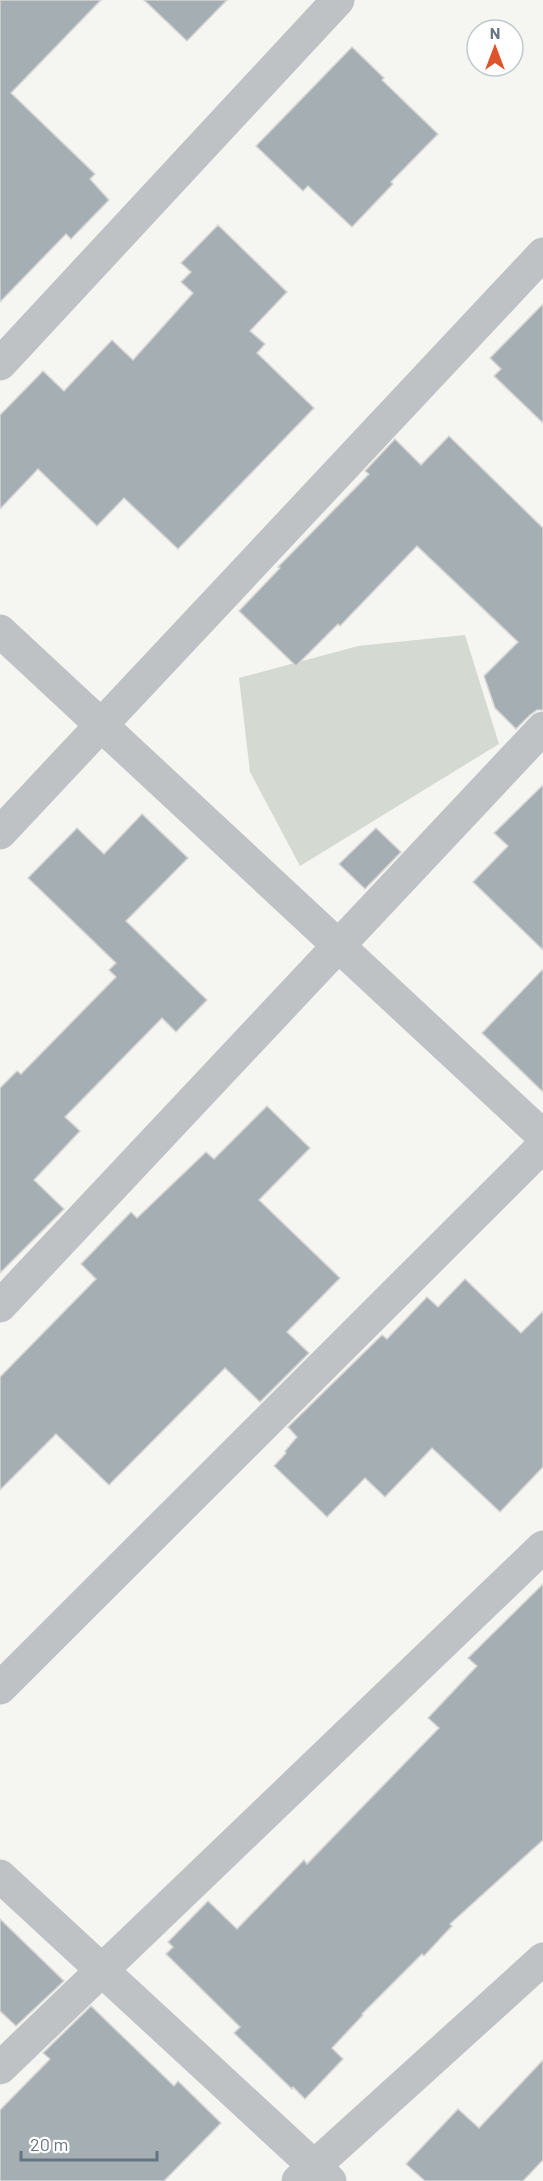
<svg xmlns="http://www.w3.org/2000/svg" width="543" height="2181" font-family="Barlow,sans-serif">
  <rect width="100%" height="100%" fill="#f5f5f1"/>
  <!-- green -->
  <path fill="#d4dad1" d="M465,635L499,744L300,866L250,772L239,678L358,646Z"/>
  <!-- building -->
  <g fill="#a5aeb3" stroke="#d6d6d4" stroke-width="1.5">
    <path d="M0,0H101L11,93L95,174L90,179L109,200L71,239L66,234L0,302Z"/>
    <path d="M144,0H227L187,41Z"/>
    <path d="M352,47L384,78L382,80L438,134L391,182L393,184L352,227L308,186L303,191L256,146Z"/>
    <path d="M218,225L287,292L250,331L265,344L257,353L314,408L178,549L124,498L97,526L38,469L0,509V415L43,371L64,391L112,340L133,360L193,293L181,282L191,272L181,263Z"/>
    <path d="M543,304V423L494,376L501,369L490,358Z"/>
    <path d="M449,436L543,528V710H537L530,715L516,729L495,708L484,676L518,642L417,546L340,626L338,624L296,666L239,611L280,568L278,567L369,474L365,471L395,439L421,465Z"/>
    <path d="M543,785V950L473,882L508,846L494,833Z"/>
    <path d="M142,814L188,858L126,921L207,1000L176,1032L162,1018L65,1117L80,1131L34,1180L64,1209L0,1273V1088L17,1071L21,1074L116,977L109,970L116,963L28,878L77,828L104,854Z"/>
    <path d="M376,828L401,852L365,889L339,864Z"/>
    <path d="M543,969V1092L482,1033Z"/>
    <path d="M267,1106L310,1148L259,1200L340,1278L287,1332L309,1353L260,1402L225,1368L109,1485L56,1434L0,1490V1377L96,1279L81,1264L131,1212L137,1218L206,1152L214,1159Z"/>
    <path d="M465,1279L521,1333L543,1311V1467L500,1512L432,1448L385,1497L365,1478L327,1517L274,1466L286,1453L285,1451L297,1437L288,1427L382,1335L387,1339L427,1297L438,1307Z"/>
    <path d="M543,1584V1840L450,1924L452,1926L424,1956L422,1954L362,2014L363,2015L332,2048L343,2059L305,2099L293,2087L292,2089L234,2033L240,2027L166,1954L173,1947L168,1942L208,1901L237,1929L304,1860L307,1864L439,1728L428,1718L477,1666L468,1658Z"/>
    <path d="M0,1919L64,1981L16,2026L0,2011Z"/>
    <path d="M91,2006L174,2086L178,2081L221,2123L164,2181H0V2110L50,2059L43,2053Z"/>
    <path d="M543,2060V2160L523,2181H425L406,2164L458,2109L479,2128Z"/>
  </g>
  <g fill="none" stroke-linecap="round" stroke-linejoin="round">
    <!-- minor -->
    <g stroke="#bec2c5" stroke-width="33">
      <path d="M0,364L338,0"/>
      <path d="M0,631L543,1136"/>
      <path d="M0,833L543,254"/>
      <path d="M0,1306L543,728"/>
      <path d="M0,1688L543,1146"/>
      <path d="M0,1876L330,2181"/>
      <path d="M0,2068L543,1547"/>
    </g>
    <!-- tertiary -->
    <path stroke="#bec2c5" stroke-width="33" d="M298,2181L543,1959"/>
  </g>
  <!-- north arrow -->
  <g transform="translate(495 48)"><circle r="28" fill="#ffffff" stroke="#c1c8cd" stroke-width="1.5"/>
  <path d="M0-4.5L10 22L0 15L-10 22Z" fill="#dd542a"/>
  <text y="-9" font-size="16" font-weight="bold" text-anchor="middle" fill="#657582">N</text>
  </g>
  <!-- scale -->
  <path d="M21 2151v9h136v-9" fill="none" stroke="#657582" stroke-width="3"/>
  <text x="30" y="2151" font-size="18" fill="#657582" stroke="#ffffff" stroke-width="4.5" paint-order="stroke">20 m</text>
</svg>
